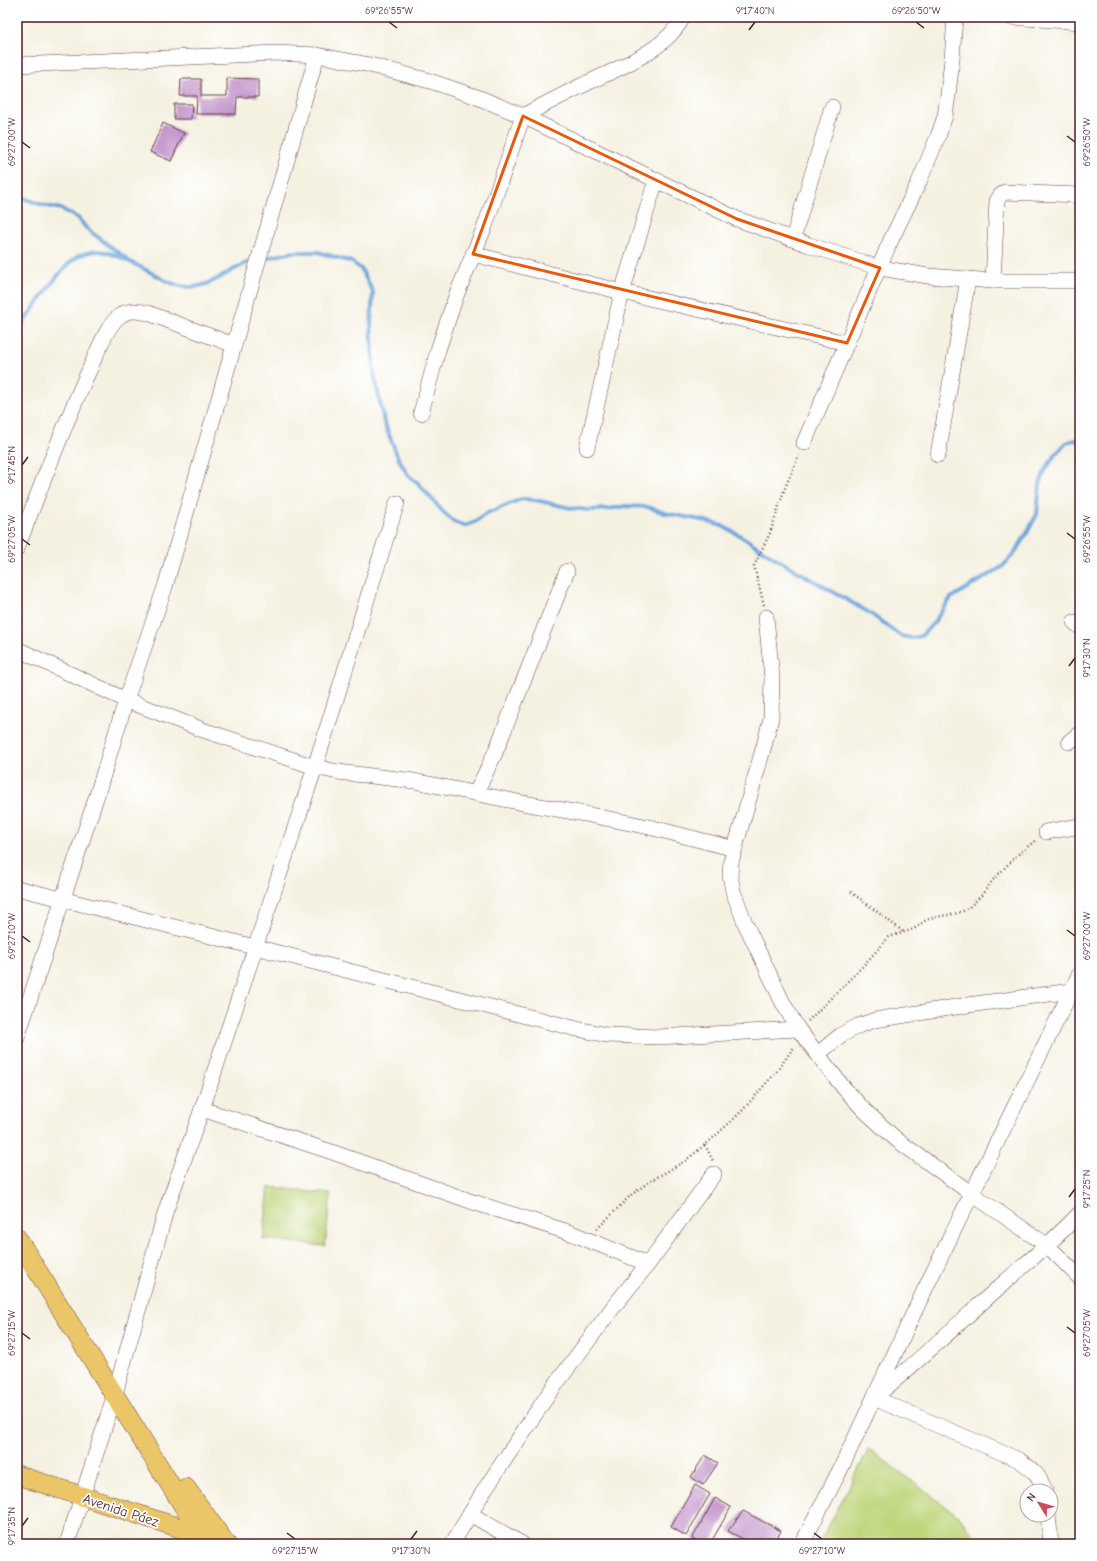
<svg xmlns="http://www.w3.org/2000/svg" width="1097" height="1561" font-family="'Comic Neue',sans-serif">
  <rect width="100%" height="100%" fill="#fff"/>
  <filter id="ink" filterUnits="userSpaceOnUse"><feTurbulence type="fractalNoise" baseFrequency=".025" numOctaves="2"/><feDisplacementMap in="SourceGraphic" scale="8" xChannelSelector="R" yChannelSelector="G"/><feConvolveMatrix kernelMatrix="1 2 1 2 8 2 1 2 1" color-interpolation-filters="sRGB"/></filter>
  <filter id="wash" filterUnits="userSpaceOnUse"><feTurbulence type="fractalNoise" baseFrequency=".012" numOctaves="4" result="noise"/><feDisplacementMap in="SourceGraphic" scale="16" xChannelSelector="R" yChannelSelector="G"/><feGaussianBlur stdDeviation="0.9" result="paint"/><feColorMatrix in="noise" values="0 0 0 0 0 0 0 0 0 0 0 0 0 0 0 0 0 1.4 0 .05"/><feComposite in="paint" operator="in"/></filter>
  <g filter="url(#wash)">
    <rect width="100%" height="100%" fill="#f5f1e1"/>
    <!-- pitch -->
    <g fill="#bed57a" stroke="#847a52">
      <path d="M269,1187L331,1194L325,1246L263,1239Z"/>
      <path d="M869,1449L956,1514L970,1530L978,1544H819Z"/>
    </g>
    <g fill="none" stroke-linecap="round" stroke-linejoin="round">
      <!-- stream -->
      <g stroke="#6ba4da" stroke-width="4">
        <path d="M17,196L43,205L61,209L78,218L87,229L126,258"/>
        <path d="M262,259L293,252H318L352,262L361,269L373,292L371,323L374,373L384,422L399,460L408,475L418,483L444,513L454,522L465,526L475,522L487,513L522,499L535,500L571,508L589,510L608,509L626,506L648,507L665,513L706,521L722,526L739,535L783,563L868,612L901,636L912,638L921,636L932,625L951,598L1002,567L1014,554L1027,533L1037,514L1040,484L1045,470L1055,455L1066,443L1074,440L1080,441"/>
        <path d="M17,330C35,309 56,272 77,257C81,254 93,251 98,251C114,252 132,263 146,270C159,277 176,288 191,287C216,286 232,266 255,260"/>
      </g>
    </g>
    <g id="blocks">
      <!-- building -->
      <g fill="#c192c9">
        <path d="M227,78L258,79V97H237L236,114H196L197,96H180L181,79H201V96H227Z"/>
        <path d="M174,104H192L191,119H174Z"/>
        <path d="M163,123L184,133L171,161L150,152Z"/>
        <path d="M705,1455L718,1463L703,1485L691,1477Z"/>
        <path d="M695,1485L710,1494L686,1536L671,1527Z"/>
        <path d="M715,1498L731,1507L710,1544H700L692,1539Z"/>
        <path d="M743,1511L781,1531L774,1544H743L745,1540L728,1531Z"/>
      </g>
    </g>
  </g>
  <g filter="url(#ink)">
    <use href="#blocks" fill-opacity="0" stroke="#643e46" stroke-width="1"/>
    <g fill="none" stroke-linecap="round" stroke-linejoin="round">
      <defs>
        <g id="minor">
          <path d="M1010,17L1080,22"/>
          <path d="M17,65L275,53L317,55L370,65L430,81L477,97L523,116L737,219L809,245L880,268L928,276L993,281H1080"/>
          <path d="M793,239L832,107"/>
          <path d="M473,254L622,292L847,343"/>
          <path d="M993,281L997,201L1000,196L1005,192L1080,195"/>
          <path d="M421,413L438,350L456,296L485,226L523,116C543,105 563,95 583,85C616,69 666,51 683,17"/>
          <path d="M804,443L890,242L919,182L939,134L945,116L948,95L952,59L955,17"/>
          <path d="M587,448L622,292L656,180"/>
          <path d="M938,455L968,279"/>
          <path d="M17,548C41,487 64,424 92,364C98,350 108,323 121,315C130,309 138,311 148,313L234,345"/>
          <path d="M766,617L772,678L771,718L764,746L731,862L730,875L733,891L745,923L783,1003L798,1029L843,1087L865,1111L897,1140L972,1194L1048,1246L1080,1278"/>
          <path d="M1074,622L1080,627"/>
          <path d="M17,649L126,700L203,730L315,767L338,772L414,781L523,803L585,814L649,827L735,849"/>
          <path d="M1069,742L1080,733"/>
          <path d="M476,793L495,753L567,571"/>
          <path d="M1046,832L1080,826"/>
          <path d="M17,888L255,947L577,1029L607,1035L658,1037L798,1029"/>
          <path d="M17,1038L97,795L126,700L165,587L317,55"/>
          <path d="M818,1054L841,1035L858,1026L875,1020L968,1005L1079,990"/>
          <path d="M202,1109L329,1151L473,1202L571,1233L648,1264"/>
          <path d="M1045,1491C1039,1474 1034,1471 1019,1460L874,1398C916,1363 956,1326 997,1289C1025,1264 1054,1241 1080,1213"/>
          <path d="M470,1514L522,1544"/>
          <path d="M1048,1515L1051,1544"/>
          <path d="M67,1544L115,1394L166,1210L202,1109L315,767L397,503"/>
          <path d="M452,1544L485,1489L550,1392L614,1306L648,1264L714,1174"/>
          <path d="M802,1544L841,1468L925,1289L1080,973"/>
        </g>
        <g id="major">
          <path d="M17,1238L207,1544"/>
          <path d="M17,1475L226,1543"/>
          <path d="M186,1488L226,1544"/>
        </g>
      </defs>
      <!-- minor casing -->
      <use href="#minor" stroke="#643e46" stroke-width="16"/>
      <!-- major casing -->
      <use href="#major" stroke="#643e46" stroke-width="20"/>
      <!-- path -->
      <g stroke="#643e46" stroke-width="2.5" stroke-dasharray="1 3" stroke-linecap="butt">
        <path d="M1076,295L1080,310"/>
        <path d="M764,605L754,566L770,533L785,488L799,455"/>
        <path d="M851,892L905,933"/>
        <path d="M808,1021L861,968L889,937L914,929L926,920L936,917L954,914L966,910L981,896L993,880L1016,856L1036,840"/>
        <path d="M705,1145L713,1161"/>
        <path d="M597,1229L631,1195L649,1182L685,1161L712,1139L741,1112L777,1071L794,1047"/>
      </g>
      <!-- minor -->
      <use href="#minor" stroke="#fff" stroke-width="15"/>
      <!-- major -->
      <use href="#major" stroke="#ebc669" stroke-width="19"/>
    </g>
  </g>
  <!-- marked area -->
  <path fill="none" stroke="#e8590c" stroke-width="3" stroke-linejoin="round" d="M523,116L737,219L880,268L847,343L473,254Z"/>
  <!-- ticks -->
  <path fill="none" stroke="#4a1f2b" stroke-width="1.5" d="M389,22L397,28M916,22L924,28M749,30L755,22M1067,136L1075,142M22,142L30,148M22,465L28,457M1067,533L1075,539M22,539L30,545M1069,666L1075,658M1067,930L1075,936M22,936L30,942M1069,1197L1075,1189M1067,1327L1075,1333M22,1333L30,1339M22,1526L28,1518M287,1533L295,1539M814,1533L822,1539M411,1539L417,1531"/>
  <g text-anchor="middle" stroke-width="3.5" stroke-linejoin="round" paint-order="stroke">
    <!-- street labels -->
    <g font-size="14" fill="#4a1f2b" stroke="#fff">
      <text transform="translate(121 1510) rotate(18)" y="5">Avenida Páez</text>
    </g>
  </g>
  <!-- margin -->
  <rect width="1097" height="1561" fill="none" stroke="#fff" stroke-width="44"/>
  <!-- north arrow -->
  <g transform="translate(1039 1503) rotate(307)"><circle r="19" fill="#ffffff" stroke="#b7a5aa"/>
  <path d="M0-3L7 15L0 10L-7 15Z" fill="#d1495b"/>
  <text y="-6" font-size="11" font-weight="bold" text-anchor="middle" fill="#4a1f2b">N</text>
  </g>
  <rect x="22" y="22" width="1053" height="1517" fill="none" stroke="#4a1f2b" stroke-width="1.5"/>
  <g font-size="10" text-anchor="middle" fill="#4a1f2b">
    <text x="389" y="14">69°26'55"W</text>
    <text x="755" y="14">9°17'40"N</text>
    <text x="916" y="14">69°26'50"W</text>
    <text transform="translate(1086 142) rotate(-90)" y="4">69°26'50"W</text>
    <text transform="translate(11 142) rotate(-90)" y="4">69°27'00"W</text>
    <text transform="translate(11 465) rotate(-90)" y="4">9°17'45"N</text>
    <text transform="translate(1086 539) rotate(-90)" y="4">69°26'55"W</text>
    <text transform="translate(11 539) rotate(-90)" y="4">69°27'05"W</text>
    <text transform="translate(1086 658) rotate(-90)" y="4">9°17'30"N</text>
    <text transform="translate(1086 936) rotate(-90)" y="4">69°27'00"W</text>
    <text transform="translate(11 936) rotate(-90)" y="4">69°27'10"W</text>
    <text transform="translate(1086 1189) rotate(-90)" y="4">9°17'25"N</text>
    <text transform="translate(1086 1333) rotate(-90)" y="4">69°27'05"W</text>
    <text transform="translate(11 1333) rotate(-90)" y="4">69°27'15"W</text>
    <text transform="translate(11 1526) rotate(-90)" y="4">9°17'35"N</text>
    <text x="295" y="1554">69°27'15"W</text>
    <text x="411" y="1554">9°17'30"N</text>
    <text x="822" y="1554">69°27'10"W</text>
  </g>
</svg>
